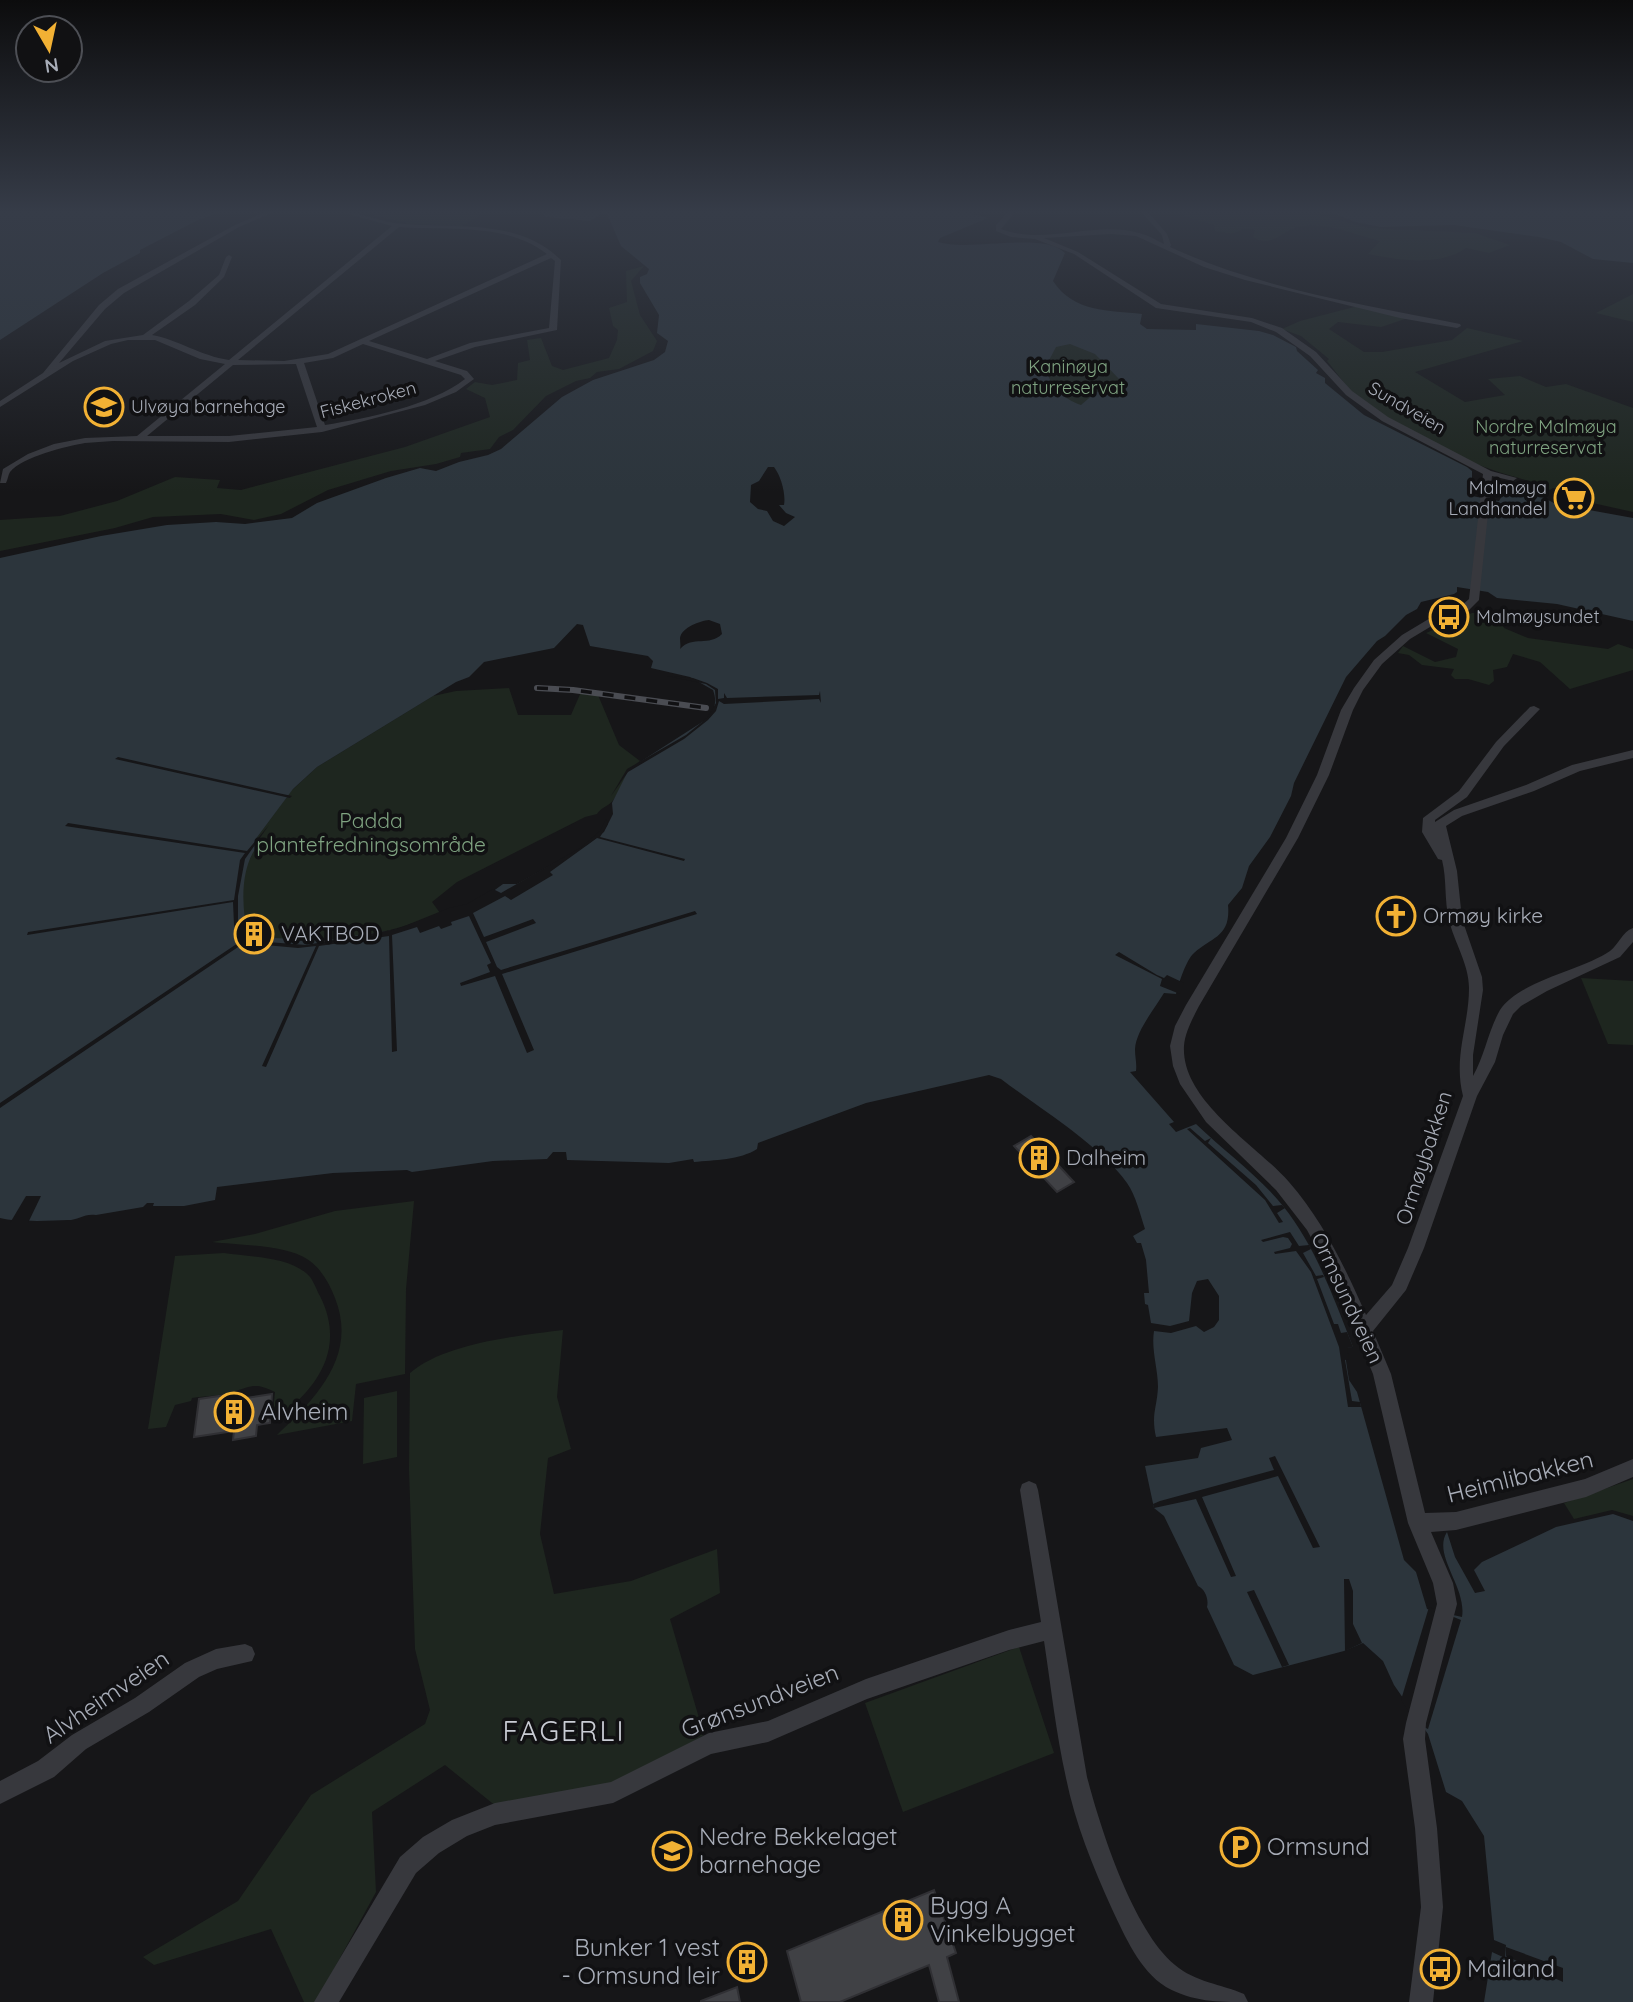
<svg xmlns="http://www.w3.org/2000/svg" width="1633" height="2002" font-family="Quicksand,sans-serif">
  <rect width="100%" height="100%" fill="#161618"/>
  <!-- green -->
  <g fill="#1e261f">
    <path d="M360,212H485L462,226L410,224Z"/>
    <path d="M1178,212H1271L1275,215L1312,213L1369,228L1475,233L1510,245L1489,253L1466,248C1440,267 1397,260 1368,254L1380,241C1356,235 1322,220 1298,227C1282,231 1271,249 1253,237L1255,230L1243,229C1232,236 1227,233 1215,231L1214,225L1181,215Z"/>
    <path d="M644,266L631,281L640,315L657,341L653,351L619,369L597,372L590,378L576,381L546,396L513,430L499,437L490,449L461,453L460,457L436,464L391,471L328,490L281,514L254,520L221,514L153,517L115,528L0,551V520L60,516L117,501L175,477L220,480L217,488L241,490L405,447L490,417L485,398L466,389L475,382L492,385L517,380L518,363L530,360L527,340L541,338L552,366L563,370L609,358L617,340L618,330L613,326L609,308L627,302L626,271Z"/>
    <path d="M1633,294V322L1596,313Z"/>
    <path d="M1358,306L1408,318L1381,327L1338,322L1329,329L1364,352H1382L1452,340L1467,328L1523,341L1415,372L1465,402L1505,395L1488,379L1520,376L1546,387L1566,384L1633,408V512L1588,502L1586,496L1553,488L1550,490C1529,479 1511,477 1490,469C1451,456 1390,423 1358,397C1346,387 1337,373 1327,361L1329,359L1301,336L1282,329L1300,321Z"/>
    <path d="M1024,325L1165,352L1058,438Z"/>
    <path d="M1472,613H1497L1504,628L1528,638L1608,649L1618,644L1633,649V670L1570,689L1540,662L1513,654L1507,667L1493,670L1494,681L1489,685L1468,679H1455L1451,675L1454,669L1422,665L1409,655L1398,653L1403,646L1435,662L1456,657L1458,649L1426,633Z"/>
    <path d="M509,688L518,715H571L581,692L598,695L619,745L640,761C625,772 624,785 614,799C610,806 601,807 597,814L585,817L457,882L432,902L440,913C387,936 304,952 247,939L235,893L255,840L291,791L317,767L433,696L456,691Z"/>
    <path d="M1581,978L1633,981V1045L1608,1044Z"/>
    <path d="M414,1201L406,1289L405,1374L356,1384L352,1421L277,1435C316,1398 358,1356 335,1298C329,1283 321,1268 307,1259C286,1245 237,1245 212,1242L255,1234L335,1211Z"/>
    <path d="M224,1253C249,1257 292,1256 310,1277C314,1282 317,1291 320,1296C347,1350 316,1391 272,1422L275,1392C255,1382 252,1386 232,1392C220,1396 205,1396 192,1398L191,1401L175,1405L166,1427L148,1429L175,1256Z"/>
    <path d="M563,1330L557,1397L571,1449L548,1458L540,1534L554,1594L631,1581L717,1549L720,1593L670,1619L704,1735L640,1773L605,1786L497,1807L445,1765L372,1812L376,1892L316,2002H304L271,1929L154,1965L143,1957L238,1901L311,1795L425,1724L430,1710L415,1649L409,1469L410,1373C445,1343 517,1336 563,1330Z"/>
    <path d="M397,1391V1457L363,1464L364,1398Z"/>
    <path d="M1633,1479V1516L1612,1510L1574,1519L1564,1503Z"/>
    <path d="M1019,1647L1054,1753L903,1812L865,1703Z"/>
  </g>
  <!-- water -->
  <g fill="#2c353c" fill-rule="evenodd">
    <path d="M0,212H220L196,221L140,250V253L103,273L0,340Z"/>
    <path d="M541,212H966L988,218L940,238L938,242C969,252 1044,231 1065,253L1053,281C1074,313 1109,310 1142,314L1140,324L1147,329L1196,330V324L1259,331L1273,335L1296,347L1297,351L1318,370L1316,373L1325,378V383L1364,415L1467,467L1472,471V496L1499,501L1502,496L1500,490L1513,482L1556,504L1633,518V621L1557,604L1497,598L1488,592L1457,587V592L1454,594L1421,602L1417,609L1406,615L1385,636L1377,641L1346,677L1294,783L1291,796L1270,837L1249,866L1242,888L1228,905C1231,937 1212,937 1194,953C1186,960 1179,983 1176,994L1164,993C1155,1008 1136,1031 1135,1049C1135,1058 1137,1063 1136,1071L1130,1072L1174,1122L1169,1124L1176,1132L1196,1124C1225,1152 1258,1175 1283,1206C1316,1247 1334,1299 1353,1347L1344,1348L1349,1380L1357,1392L1404,1560L1416,1572L1427,1609L1462,1617C1467,1587 1432,1555 1447,1532L1455,1557L1475,1593L1485,1591L1474,1570L1482,1562L1556,1527L1613,1514L1633,1521V2002H1484L1492,1952L1505,1958L1506,1945L1494,1940L1484,1836L1462,1801L1446,1792L1428,1734L1394,1685L1383,1661L1363,1643L1344,1651L1253,1675L1234,1665L1207,1607C1209,1599 1205,1589 1198,1586L1164,1516L1154,1508L1145,1466L1198,1458L1201,1448L1232,1440L1227,1428L1156,1437C1151,1414 1157,1408 1158,1387C1158,1368 1151,1350 1154,1331L1171,1333L1196,1326L1204,1332L1214,1327L1219,1320V1296L1208,1279L1197,1281L1192,1293L1189,1321L1170,1326L1151,1323L1148,1305L1145,1304L1144,1293H1149L1146,1260L1141,1243H1137L1133,1236L1145,1229C1140,1214 1136,1196 1127,1183C1101,1146 1039,1108 1001,1079L989,1075L866,1103L758,1143L757,1149C740,1160 714,1160 694,1162L693,1159L669,1163L567,1160L566,1152H553L547,1159L493,1161L412,1172L407,1170L333,1173L217,1187L215,1200L184,1206H153L154,1203H147L143,1207L96,1215C85,1213 78,1220 68,1220C49,1221 16,1222 0,1218V558L101,536L167,525L216,522L245,524L292,518L317,503L386,478L420,468L436,471L459,462L488,455L501,449L562,397L593,380L654,360L665,352L668,341L657,333L659,315L640,283V277L647,274L649,269L621,246L607,214H601L590,221L546,217ZM1070,344L1095,354L1121,381L1095,393L1081,405C1062,398 1052,388 1045,368L1056,347ZM768,467H774C781,476 786,494 784,505H779L786,513L795,517L784,526L773,521L767,511L758,509L750,502L751,485L759,481ZM709,620L720,624L722,634C709,647 693,635 680,649C681,646 680,642 680,638C682,627 700,621 709,620ZM577,624L583,625L590,646L648,656L653,661L651,668L690,677L713,690C717,701 715,708 710,717L629,769L612,803L613,814L604,832L587,845L517,884H503L477,903L401,929L325,940L248,937C242,909 239,871 257,846L255,840L293,789L317,767L456,682L469,677L484,662L554,648Z"/>
    <path d="M1331,212H1633V263L1593,259L1561,242L1539,237L1454,225L1381,227L1355,222Z"/>
  </g>
  <!-- pier -->
  <g fill="#161618">
    <path d="M667,676L693,678L707,683L718,689V699L724,698V693L727,698L819,695L820,691L821,703L819,699L724,704L719,701L716,711L708,720L684,739L628,772L611,796L627,769L686,735L707,718L716,703L715,690L706,684Z"/>
    <path d="M118,757L278,793L292,796L290,798L115,759Z"/>
    <path d="M606,819L608,824L600,837L685,859L684,861L597,838L550,872L553,875L511,900L505,896L473,913L484,937L533,919L536,923L486,942L497,967L501,970L695,911L697,914L502,974L534,1050L527,1053L495,976L461,986L460,983L490,972L487,965L491,963L469,916L451,922L452,925L441,929L439,926L420,933L417,927L392,935L397,1051L392,1052L389,936L319,946L266,1067L262,1066L316,946L298,948L244,943L0,1108V1103L241,941L234,925L233,902L27,935L28,932L234,900L240,860L245,853L65,826L68,823L247,851L269,825L245,859L238,896V925L243,934L255,941L306,945L397,929L449,908L467,904L493,889L501,893L580,848L600,831Z"/>
    <path d="M1119,952L1157,975L1164,978L1167,975L1184,983L1180,994L1160,986L1162,979L1115,955Z"/>
    <path d="M1190,1128L1205,1141L1211,1138L1208,1143L1256,1185L1273,1206L1282,1205L1285,1208L1277,1213L1283,1222L1279,1223L1265,1200L1187,1129Z"/>
    <path d="M26,1196H41L28,1223H10Z"/>
    <path d="M1290,1232L1299,1246L1309,1245L1311,1249L1303,1253L1316,1276L1323,1275L1324,1277L1317,1279L1334,1324H1338L1341,1333L1347,1332L1353,1347L1347,1348L1349,1359L1345,1360L1352,1401L1360,1402L1361,1407H1348L1339,1347L1311,1272L1296,1251L1275,1254L1274,1252L1290,1248L1292,1244L1288,1238L1283,1237L1263,1242L1261,1240Z"/>
    <path d="M1275,1456L1320,1547L1313,1548L1278,1476L1202,1497L1236,1576L1231,1577L1196,1499L1154,1508L1153,1504L1160,1501L1274,1470L1269,1458Z"/>
    <path d="M1344,1579H1349L1353,1591V1624L1362,1643L1345,1651Z"/>
    <path d="M1254,1590L1289,1665L1282,1667L1247,1592Z"/>
    <path d="M1429,1607L1461,1620L1428,1729L1417,1724L1401,1700Z"/>
    <path d="M1506,1947L1563,1968V1982L1506,1956Z"/>
  </g>
  <!-- building -->
  <g fill="#404145" stroke="#303034" stroke-width="2">
    <path d="M1397,900L1414,908L1405,927L1401,926L1399,930L1385,924L1387,921L1377,917Z"/>
    <path d="M1031,1136L1074,1182L1057,1192L1014,1146Z"/>
    <path d="M233,1394L232,1400L272,1394L270,1423L257,1425L256,1436L233,1440L234,1431L194,1437L199,1399Z"/>
    <path d="M934,1890L956,1953L947,1957L959,2002H939L929,1965L840,2002H801L787,1951Z"/>
    <path d="M737,1987L740,2002H701V2001Z"/>
  </g>
  <g fill="none" stroke-linecap="round" stroke-linejoin="round">
    <!-- minor -->
    <g fill="#37383d" fill-rule="evenodd">
      <path d="M265,212H274L239,227L124,293L105,309L59,363L105,341L143,335L189,301L219,275L226,257L229,255L232,257L224,277L195,305L152,335C179,340 201,356 229,360L392,226L341,212C360,212 376,220 394,223C452,230 515,216 561,260L557,330L475,347L435,361L467,371L474,379L456,392L425,405L322,432L229,442L113,441L85,443C67,446 22,457 10,472C8,475 8,479 6,483H0L3,469L28,454L54,444L85,438L137,436L225,364L200,359L155,340H128L111,344L73,361L0,407V401L43,373L99,305L118,289L235,225ZM399,227C448,231 506,222 547,254L328,354L284,361L238,360ZM551,258L555,261L549,328L470,343L427,359L369,341ZM363,344L461,375L465,379C430,406 368,418 325,425L304,363L333,358ZM296,364L317,427L229,436H147L233,365Z"/>
      <path d="M1008,212H1015L1001,229C1045,246 1095,220 1139,233C1148,235 1156,240 1164,244L1162,235L1141,212H1148L1167,234L1171,245L1170,247C1261,289 1362,304 1460,324L1461,326L1457,328L1400,318L1245,280L1204,267L1136,236L1111,234L1044,238L1078,252L1161,304L1252,318L1282,328L1316,352L1352,391L1388,417L1491,471L1517,478L1513,481L1492,476L1479,600L1469,610L1445,618L1410,639L1382,664L1363,690L1353,710L1329,775L1298,838L1199,1006C1193,1018 1185,1032 1184,1046C1181,1101 1257,1145 1289,1182C1323,1221 1345,1267 1366,1315L1392,1285L1408,1248L1463,1096C1453,1056 1469,1026 1469,988C1469,964 1454,942 1449,920C1444,900 1447,880 1442,860L1438,859L1422,832L1423,818L1459,791L1496,742L1530,707L1534,706L1540,709L1504,746L1467,797L1435,820V822L1454,810L1526,785L1572,765L1633,750V758L1580,771L1534,791L1462,816L1446,826L1457,871L1462,919L1482,977L1483,990L1473,1055V1076C1485,1055 1488,1031 1500,1010C1518,981 1583,970 1610,951C1619,944 1622,932 1633,928V942L1620,957L1547,991L1521,1006L1513,1014L1503,1035L1495,1062L1477,1096L1424,1248L1406,1290L1373,1331L1391,1374L1425,1513L1456,1512L1585,1479L1633,1459V1477L1586,1497L1456,1530L1431,1532L1453,1583L1457,1604L1426,1723L1425,1739L1437,1828L1443,1907L1433,2002H1409L1421,1907L1415,1828L1403,1739L1406,1723L1437,1604L1433,1583L1408,1523L1373,1374L1334,1280L1307,1230L1276,1190L1206,1122L1180,1084L1173,1066L1170,1046L1175,1026L1186,1005L1286,838L1317,775L1341,710L1354,688L1374,660L1402,635L1437,614L1461,606L1469,599L1483,474L1382,421L1346,395L1310,356L1276,332L1251,322L1156,308L1074,254L1035,239L1011,237L996,231V225Z"/>
      <path d="M1029,1481L1036,1484L1038,1490L1087,1777C1101,1830 1133,1930 1175,1965C1195,1982 1221,1984 1244,1994L1248,2002C1216,2002 1194,2002 1166,1987C1139,1970 1125,1936 1112,1909C1093,1867 1075,1823 1066,1778C1056,1733 1051,1687 1044,1641L1009,1650L867,1699L768,1742L711,1754L613,1803L495,1825L467,1836L439,1853L416,1873L339,2002H314L400,1857L423,1837L452,1820L495,1803L611,1782L709,1733L768,1721L866,1679L1009,1630L1041,1622L1020,1490L1022,1484Z"/>
      <path d="M245,1644L252,1647L255,1654L252,1661L217,1669L199,1677L149,1712L86,1749L54,1777L0,1804V1781L38,1761L72,1735L135,1698L185,1663L216,1649Z"/>
    </g>
    <defs>
      <path id="rail" d="M537,688L573,690L706,708"/>
    </defs>
    <!-- rail casing -->
    <use href="#rail" stroke="#4a4c52" stroke-width="6"/>
    <!-- rail -->
    <use href="#rail" stroke="#111113" stroke-width="3.5" stroke-dasharray="11" stroke-linecap="butt"/>
  </g>
  <!-- sky -->
  <linearGradient id="sky" x2="0" y2="1"><stop stop-color="#0c0c0d"/><stop offset="0.43" stop-color="#363c48"/><stop offset="1" stop-color="#363c48" stop-opacity="0"/></linearGradient>
  <rect width="1633" height="492" fill="url(#sky)"/>
  <!-- icons -->
  <defs>
    <symbol id="school-ring" viewBox="-11 -11 22 22"><circle r="9.5" fill="#111113" stroke="#f2b134" stroke-width="1.5"/><path d="M0-5L7-2L0 1L-7-2ZM-4 1L0 2.5L4 1V4Q0 6-4 4Z" fill="#f2b134"/></symbol>
    <symbol id="supermarket-ring" viewBox="-11 -11 22 22"><circle r="9.5" fill="#111113" stroke="#f2b134" stroke-width="1.5"/><path d="M-6-5.5h2.5l.6 2H6L4.5 2H-2.5L-4.4-4H-6ZM-1.5 3.2a1.3 1.3 0 1 0 .1 0ZM3 3.2a1.3 1.3 0 1 0 .1 0Z" fill="#f2b134"/></symbol>
    <symbol id="bus-ring" viewBox="-11 -11 22 22"><circle r="9.5" fill="#111113" stroke="#f2b134" stroke-width="1.5"/><path d="M-5-6H5V4H4V6H2V4H-2V6H-4V4H-5ZM-3.5-4V0h7V-4ZM-3.5 1.2v1.5H-2V1.2ZM2 1.2v1.5H3.5V1.2Z" fill="#f2b134"/></symbol>
    <symbol id="church-ring" viewBox="-11 -11 22 22"><circle r="9.5" fill="#111113" stroke="#f2b134" stroke-width="1.5"/><path d="M-1.2-6h2.4v3.5h3.3v2.4h-3.3V6h-2.4V-.1h-3.3v-2.4h3.3Z" fill="#f2b134"/></symbol>
    <symbol id="building-ring" viewBox="-11 -11 22 22"><circle r="9.5" fill="#111113" stroke="#f2b134" stroke-width="1.5"/><path d="M-4-6H4V6H1V3H-1V6H-4ZM-2.5-4.3h1.7v1.8h-1.7ZM.8-4.3h1.7v1.8H.8ZM-2.5-1h1.7V.8h-1.7ZM.8-1h1.7V.8H.8Z" fill="#f2b134"/></symbol>
    <symbol id="parking-ring" viewBox="-11 -11 22 22"><circle r="9.5" fill="#111113" stroke="#f2b134" stroke-width="1.5"/><path d="M-3.5-5.5H1a3.5 3.5 0 0 1 0 7H-1V5.5H-3.5ZM-1-3.4V-.6H.8a1.4 1.4 0 0 0 0-2.8Z" fill="#f2b134"/></symbol>
  </defs>
  <g fill-rule="evenodd">
    <use href="#school-ring" x="82" y="385" width="44" height="44"/>
    <use href="#supermarket-ring" x="1552" y="476" width="44" height="44"/>
    <use href="#bus-ring" x="1427" y="595" width="44" height="44"/>
    <use href="#church-ring" x="1374" y="894" width="44" height="44"/>
    <use href="#building-ring" x="232" y="912" width="44" height="44"/>
    <use href="#building-ring" x="1017" y="1136" width="44" height="44"/>
    <use href="#building-ring" x="212" y="1390" width="44" height="44"/>
    <use href="#parking-ring" x="1218" y="1825" width="44" height="44"/>
    <use href="#school-ring" x="650" y="1829" width="44" height="44"/>
    <use href="#building-ring" x="881" y="1898" width="44" height="44"/>
    <use href="#building-ring" x="725" y="1940" width="44" height="44"/>
    <use href="#bus-ring" x="1418" y="1947" width="44" height="44"/>
  </g>
  <g text-anchor="middle" stroke-width="7" stroke-linejoin="round" paint-order="stroke">
    <!-- far-park labels -->
    <g font-size="18" fill="#7fa381" stroke="#111113">
      <text x="1068" y="373">Kaninøya<tspan x="1068" dy="21">naturreservat</tspan></text>
      <text x="1546" y="433">Nordre Malmøya<tspan x="1546" dy="21">naturreservat</tspan></text>
    </g>
    <!-- far-street labels -->
    <g font-size="18" fill="#a8adb8" stroke="#111113">
      <text transform="translate(368 400) rotate(-15)" y="6">Fiskekroken</text>
      <text transform="translate(1407 408) rotate(30)" y="6">Sundveien</text>
    </g>
    <!-- far-poi labels -->
    <g font-size="18" fill="#a8adb8" stroke="#111113" text-anchor="start">
      <text x="131" y="413">Ulvøya barnehage</text>
      <text x="1547" y="494" text-anchor="end">Malmøya<tspan x="1547" dy="21">Landhandel</tspan></text>
      <text x="1476" y="623">Malmøysundet</text>
    </g>
    <!-- park labels -->
    <g font-size="21" fill="#7fa381" stroke="#111113">
      <text x="371" y="828">Padda<tspan x="371" dy="24">plantefredningsområde</tspan></text>
    </g>
    <!-- poi labels -->
    <g font-size="21" fill="#a8adb8" stroke="#111113" text-anchor="start">
      <text x="1423" y="923">Ormøy kirke</text>
      <text x="281" y="941">VAKTBOD</text>
      <text x="1066" y="1165">Dalheim</text>
    </g>
    <!-- street labels -->
    <g font-size="21" fill="#a8adb8" stroke="#111113">
      <text transform="translate(1424 1158) rotate(-72)" y="7">Ormøybakken</text>
      <text transform="translate(1347 1298) rotate(65)" y="7">Ormsundveien</text>
    </g>
    <!-- near-poi labels -->
    <g font-size="24" fill="#a8adb8" stroke="#111113" text-anchor="start">
      <text x="261" y="1420">Alvheim</text>
      <text x="699" y="1845">Nedre Bekkelaget<tspan x="699" dy="28">barnehage</tspan></text>
      <text x="1267" y="1855">Ormsund</text>
      <text x="930" y="1914">Bygg A<tspan x="930" dy="28">Vinkelbygget</tspan></text>
      <text x="720" y="1956" text-anchor="end">Bunker 1 vest<tspan x="720" dy="28">- Ormsund leir</tspan></text>
      <text x="1467" y="1977">Mailand</text>
    </g>
    <!-- near-street labels -->
    <g font-size="24" fill="#a8adb8" stroke="#111113">
      <text transform="translate(1520 1477) rotate(-14)" y="8">Heimlibakken</text>
      <text transform="translate(106 1697) rotate(-34)" y="8">Alvheimveien</text>
      <text transform="translate(760 1701) rotate(-21)" y="8">Grønsundveien</text>
    </g>
    <!-- near-neighbourhood labels -->
    <g font-size="28" letter-spacing="2" fill="#c9ccd4" stroke="#111113">
      <text x="564" y="1741">FAGERLI</text>
    </g>
  </g>
  <!-- north arrow -->
  <g transform="translate(49 49) rotate(171)"><circle r="33" fill="#111113" stroke="#4d4f55" stroke-width="2"/>
  <path d="M0-5L12 26L0 18L-12 26Z" fill="#f2b134"/>
  <text y="-10" font-size="19" font-weight="bold" text-anchor="middle" fill="#a8adb8">N</text>
  </g>
</svg>
